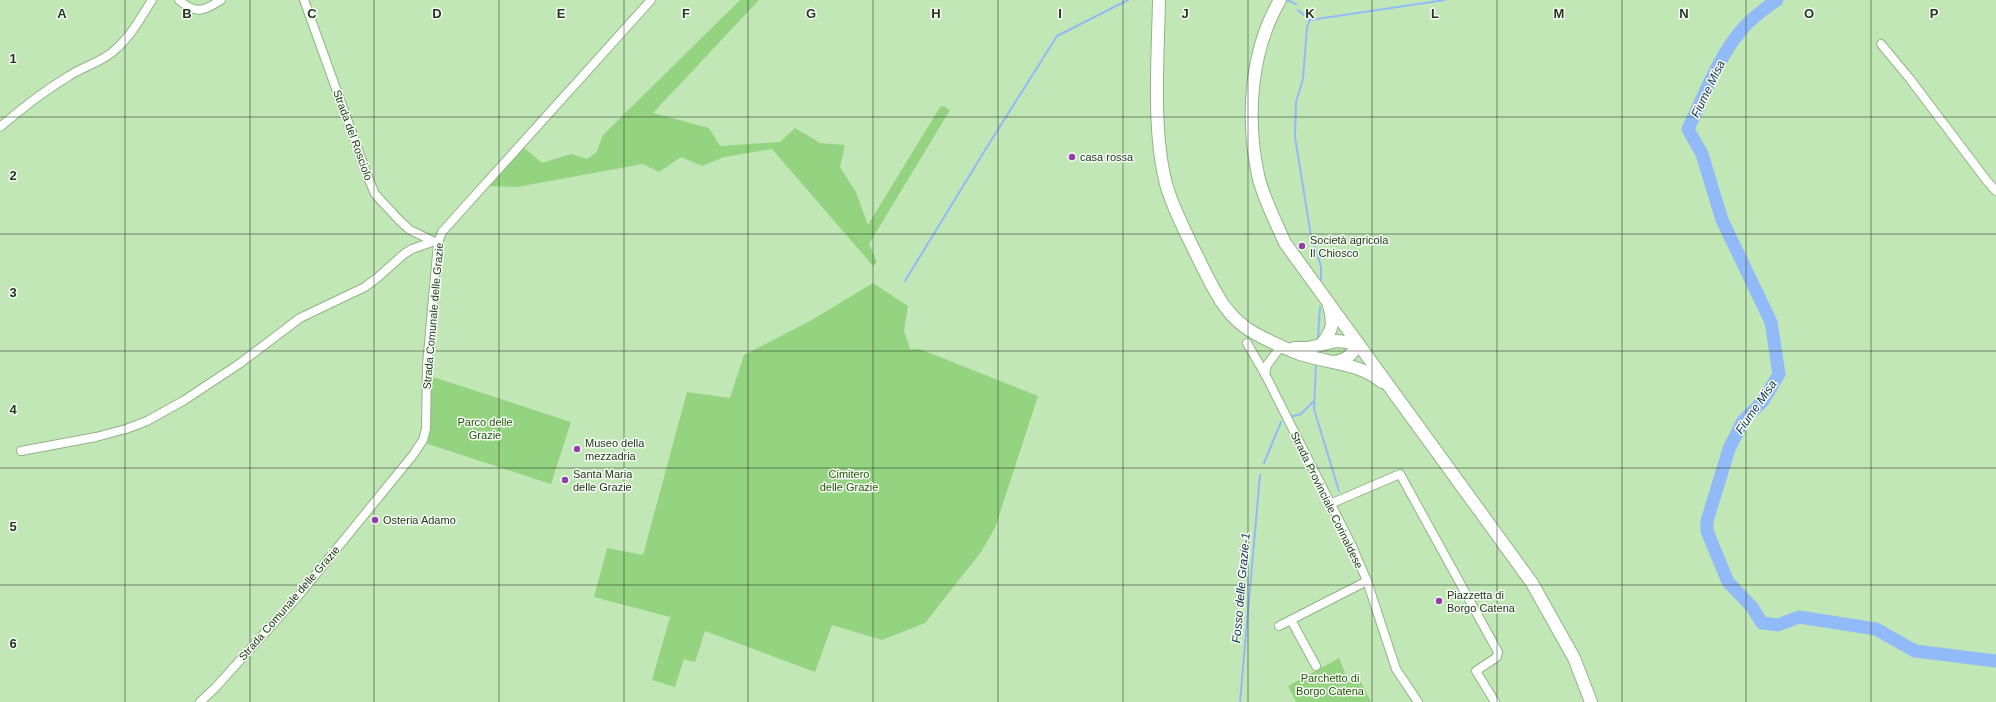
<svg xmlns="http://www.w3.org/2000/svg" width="1996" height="702" font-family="Helvetica,sans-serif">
<rect width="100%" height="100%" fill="#c2e7b6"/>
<g fill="#94d380">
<polygon points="740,0 759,0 653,113 709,128 720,146 780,142 795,128 820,143 845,145 840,167 856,192 868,225 940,107 943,106 950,110 869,244 877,262 873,266 772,149 724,157 702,166 681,157 659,172 643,164 517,187 487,186 522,146 542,163 571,154 587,159 596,153 603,135"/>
<polygon points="873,283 908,306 904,331 910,349 920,349 1038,396 995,528 981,552 925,623 882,640 832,625 815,672 705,631 695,662 684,659 675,687 652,680 670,617 594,597 607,548 643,555 687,392 730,398 744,355 810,321"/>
<polygon points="430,376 571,422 551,484 425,443"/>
<polygon points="1339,658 1349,683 1359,678 1371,702 1296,702 1288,686"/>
</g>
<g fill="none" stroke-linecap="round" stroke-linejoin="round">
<g stroke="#91bbf8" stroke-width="2">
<polyline points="1287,0 1296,4"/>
<polyline points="1298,10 1310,20"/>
<polyline points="1310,20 1307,27 1303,79 1296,102 1295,137 1311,236 1321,266 1321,280"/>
<polyline points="1310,20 1445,0"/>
<polyline points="905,281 987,147 1057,36 1128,0"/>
<polyline points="1318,338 1320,307"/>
<polyline points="1316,364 1314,409 1339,491"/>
<polyline points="1290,417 1301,414 1313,402"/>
<polyline points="1264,463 1281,422"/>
<polyline points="1240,702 1260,475"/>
</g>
<path stroke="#91bbf8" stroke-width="13" d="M1777,0C1764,9 1750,19 1740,32C1718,58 1703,98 1688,129L1702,154L1722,220L1771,322L1779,374L1763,401L1743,421L1729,449L1707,521V531L1728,582L1752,607L1762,623L1778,625L1799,617L1876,629L1915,651L1996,661"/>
<defs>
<g id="street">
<path d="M179,0C196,15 204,11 221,0"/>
<polyline points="304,0 369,180 375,194 400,221 410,230 435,242"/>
<polyline points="1881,44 1910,79 1987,181 1996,191"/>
<path d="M0,127C22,108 44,91 69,76C84,66 103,62 116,49C131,36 141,17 152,0"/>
<polyline points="1247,343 1265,374 1352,546 1367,581 1396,669 1418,702"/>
<polyline points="1265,374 1267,365 1282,345"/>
<polyline points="21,451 96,437 126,429 147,421 183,401 239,364 300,318 365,287 377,278 404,254 412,249 432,242"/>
<polyline points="1330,504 1400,474 1498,652 1497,657 1476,671 1495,702"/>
<polyline points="1291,620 1316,666"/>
<polyline points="1279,626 1367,581"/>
<polyline points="200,702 215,688 299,595 413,455 423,440 426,429 427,365 438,243 442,232 651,0"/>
</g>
<g id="secondary">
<path d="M1159,0C1158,56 1152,130 1166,184C1174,212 1189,239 1201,264C1215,292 1227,319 1256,334C1269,341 1286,349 1300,354C1327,363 1360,363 1382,382"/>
<path d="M1280,0C1250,51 1246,118 1258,175C1263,198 1276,222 1285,243L1532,583L1574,658L1591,702"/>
<path d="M1322,344C1333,329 1334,324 1329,306"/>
<polyline points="1294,348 1308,348 1336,341 1358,343"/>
<path d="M1334,362C1347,360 1352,355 1358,343"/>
</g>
</defs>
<use href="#street" stroke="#90b484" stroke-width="10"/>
<use href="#secondary" stroke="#90b484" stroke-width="14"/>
<use href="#street" stroke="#fff" stroke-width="8"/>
<use href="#secondary" stroke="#fff" stroke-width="12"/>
</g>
<path fill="none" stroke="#263421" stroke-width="1" stroke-opacity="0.55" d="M125,0V702M250,0V702M374,0V702M499,0V702M624,0V702M748,0V702M873,0V702M998,0V702M1123,0V702M1248,0V702M1372,0V702M1497,0V702M1622,0V702M1746,0V702M1871,0V702M0,117H1996M0,234H1996M0,351H1996M0,468H1996M0,585H1996"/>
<g fill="#933eab" stroke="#f6fef4" stroke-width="1.5">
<circle cx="1072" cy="157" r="4"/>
<circle cx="1302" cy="246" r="4"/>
<circle cx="577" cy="449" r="4"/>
<circle cx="565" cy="480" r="4"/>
<circle cx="375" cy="520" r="4"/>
<circle cx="1439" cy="601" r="4"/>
</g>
<g text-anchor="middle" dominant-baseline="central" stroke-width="3" stroke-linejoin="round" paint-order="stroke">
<g font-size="11" fill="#263421" stroke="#f6fef4">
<text transform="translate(353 135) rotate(70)">Strada del Rosciolo</text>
<text transform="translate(433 316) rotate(-85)">Strada Comunale delle Grazie</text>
<text transform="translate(1327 500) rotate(64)">Strada Provinciale Corinaldese</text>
<text transform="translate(289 603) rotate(-49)">Strada Comunale delle Grazie</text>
</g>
<g font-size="11" fill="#263421" stroke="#f6fef4" text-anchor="start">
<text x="1080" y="157">casa rossa</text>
<text x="1310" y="240">Società agricola<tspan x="1310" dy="13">Il Chiosco</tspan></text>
<text x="585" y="443">Museo della<tspan x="585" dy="13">mezzadria</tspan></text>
<text x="573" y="474">Santa Maria<tspan x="573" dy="13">delle Grazie</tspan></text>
<text x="383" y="520">Osteria Adamo</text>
<text x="1447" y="595">Piazzetta di<tspan x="1447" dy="13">Borgo Catena</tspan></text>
</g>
<g font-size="11" fill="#225609" stroke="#f6fef4">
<text x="485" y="422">Parco delle<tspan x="485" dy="13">Grazie</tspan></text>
<text x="849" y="474">Cimitero<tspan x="849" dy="13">delle Grazie</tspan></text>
<text x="1330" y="678">Parchetto di<tspan x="1330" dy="13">Borgo Catena</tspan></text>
</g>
<g font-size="12" font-style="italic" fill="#0f2a51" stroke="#f6fef4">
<text transform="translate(1708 89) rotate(-64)">Fiume Misa</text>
<text transform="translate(1756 407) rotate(-55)">Fiume Misa</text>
<text transform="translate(1241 588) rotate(-85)">Fosso delle Grazie-1</text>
</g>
</g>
<g font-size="13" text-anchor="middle" font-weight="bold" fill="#263421" stroke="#f6fef4" stroke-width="3" stroke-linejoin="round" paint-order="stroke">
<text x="62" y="18">A</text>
<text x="187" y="18">B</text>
<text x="312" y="18">C</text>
<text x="437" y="18">D</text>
<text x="561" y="18">E</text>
<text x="686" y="18">F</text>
<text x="811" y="18">G</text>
<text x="936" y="18">H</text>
<text x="1060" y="18">I</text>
<text x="1185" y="18">J</text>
<text x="1310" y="18">K</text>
<text x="1435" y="18">L</text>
<text x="1559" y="18">M</text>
<text x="1684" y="18">N</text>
<text x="1809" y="18">O</text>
<text x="1934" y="18">P</text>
<text x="13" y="63">1</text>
<text x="13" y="180">2</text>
<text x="13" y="297">3</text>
<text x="13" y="414">4</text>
<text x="13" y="531">5</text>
<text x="13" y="648">6</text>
</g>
</svg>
